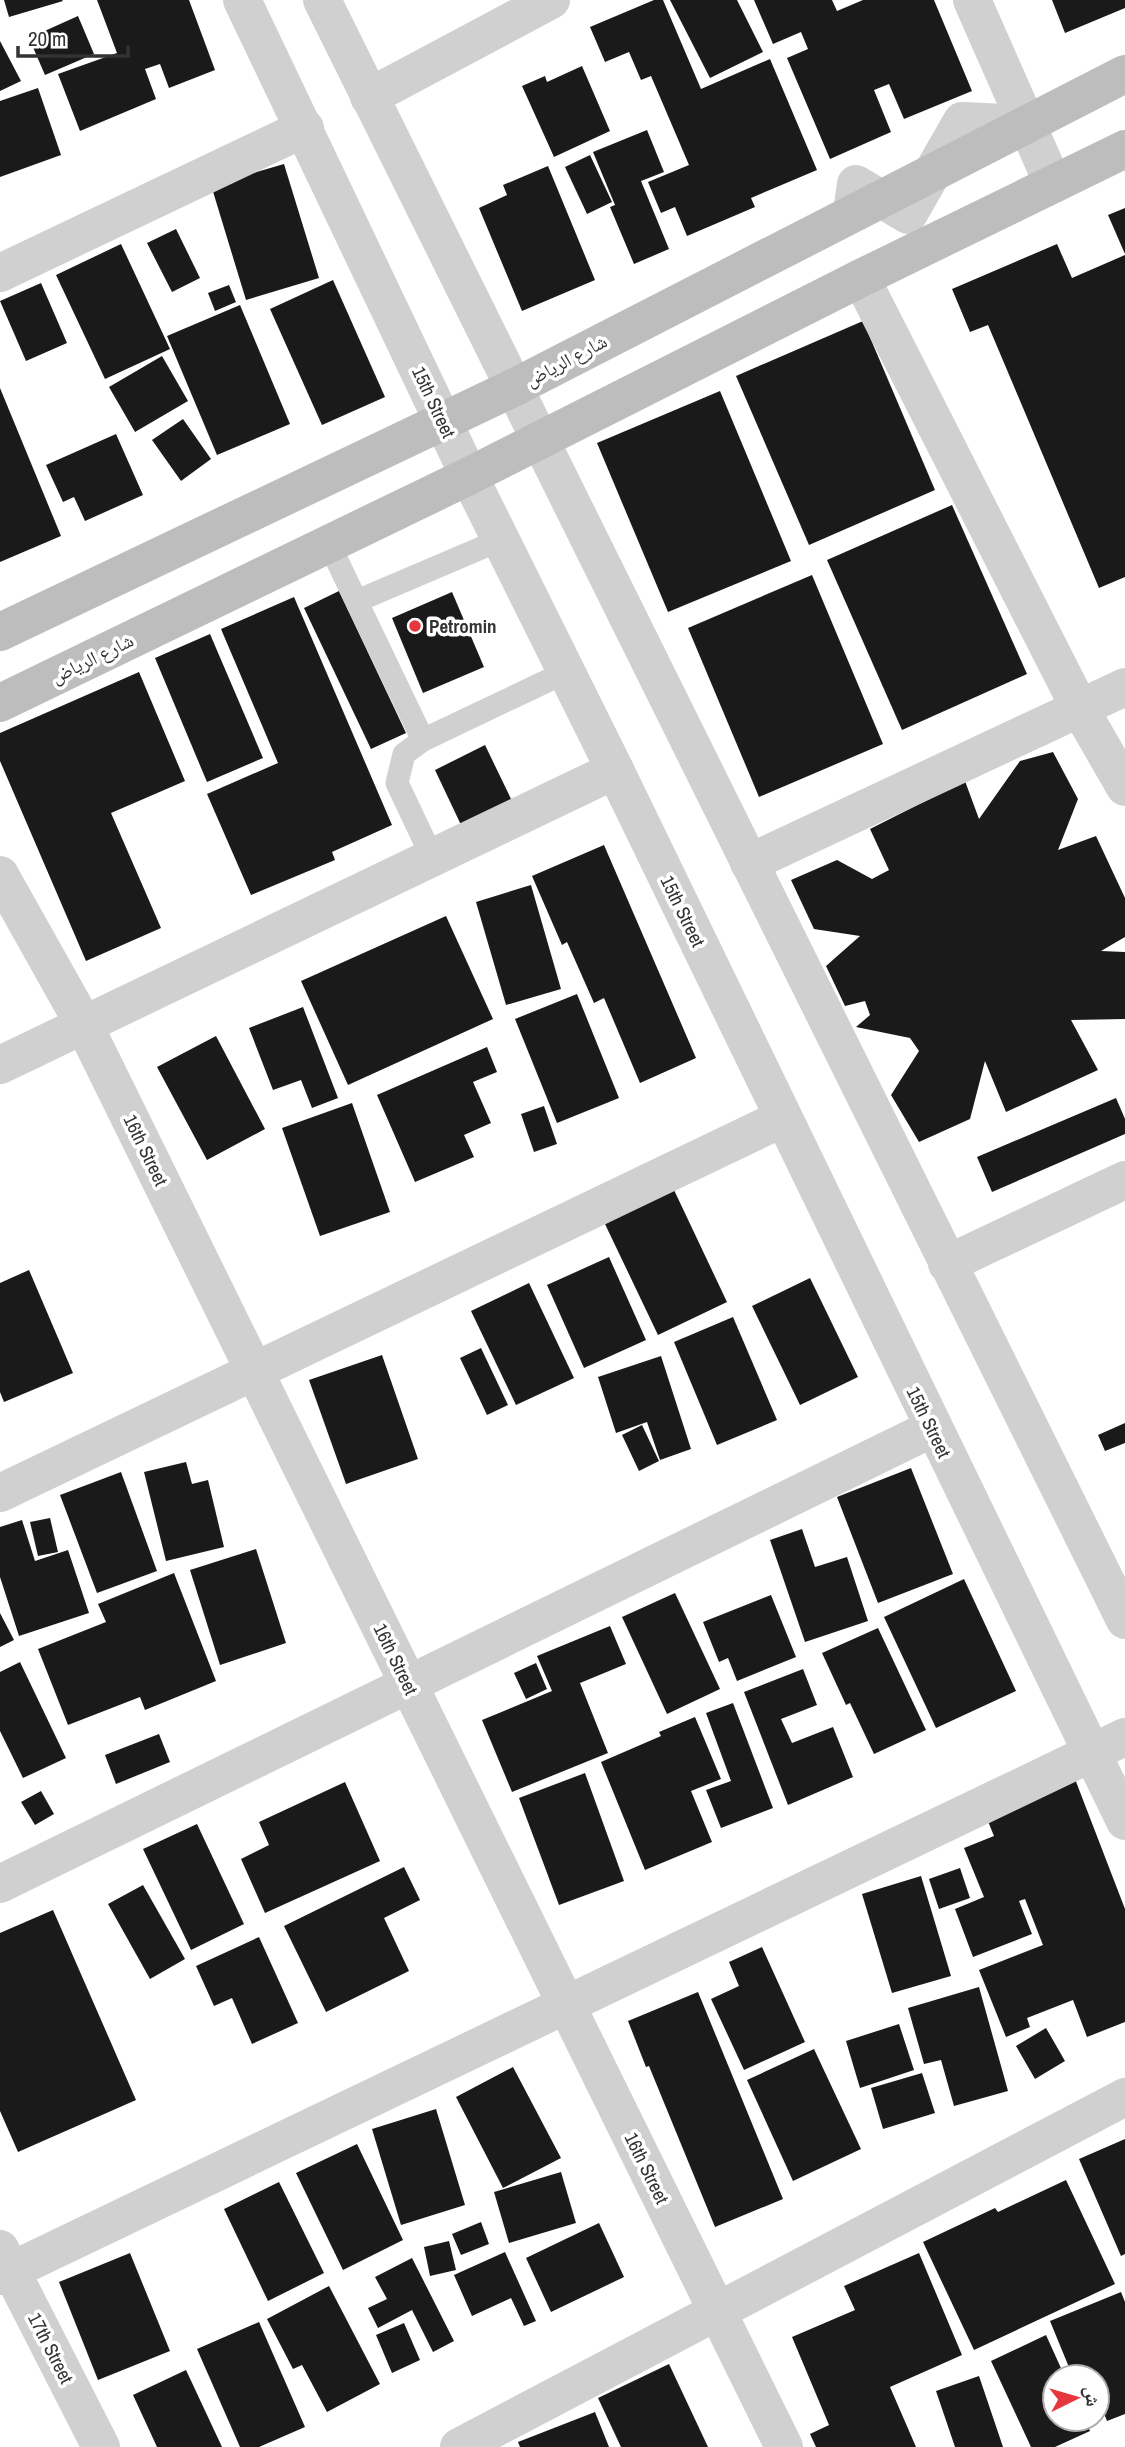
<svg xmlns="http://www.w3.org/2000/svg" width="1125" height="2447" font-family="'Archivo Narrow','Noto Naskh Arabic',sans-serif">
<rect width="100%" height="100%" fill="#fff"/>
<g fill="#1a1a1a">
<polygon points="4,0 62,0 63,1 9,17"/>
<polygon points="97,0 189,0 215,70 169,88 160,64 145,69 156,99 80,131 58,74 117,53"/>
<polygon points="654,0 663,0 701,89 770,59 817,170 751,198 755,207 687,236 675,207 661,213 648,182 689,165 651,76 641,80 629,52 605,62 590,27"/>
<polygon points="670,0 737,0 763,52 710,78"/>
<polygon points="754,0 832,0 837,11 863,0 934,0 972,91 904,119 889,84 874,90 891,132 830,159 787,58 808,49 801,32 773,44"/>
<polygon points="1052,0 1125,0 1125,8 1065,33"/>
<polygon points="78,16 94,54 45,75 29,38"/>
<polygon points="0,41 21,81 0,91"/>
<polygon points="582,66 610,131 554,157 522,86 545,76 547,82"/>
<polygon points="38,88 61,155 0,177 0,101"/>
<polygon points="647,130 664,172 641,181 669,249 634,264 610,207 615,205 593,152"/>
<polygon points="590,155 612,202 587,214 565,167"/>
<polygon points="284,164 319,278 246,300 211,185"/>
<polygon points="548,166 595,280 522,311 479,208 507,195 503,185"/>
<polygon points="1125,208 1125,254 1108,215"/>
<polygon points="176,229 200,278 172,292 147,243"/>
<polygon points="121,244 170,349 105,379 56,275"/>
<polygon points="1057,244 1072,278 1125,255 1125,577 1099,588 988,325 970,332 952,289"/>
<polygon points="333,280 385,397 322,425 270,309"/>
<polygon points="41,283 67,343 26,361 0,301"/>
<polygon points="229,285 236,302 215,311 208,293"/>
<polygon points="240,305 290,424 217,455 167,336"/>
<polygon points="863,321 935,490 809,545 736,376"/>
<polygon points="162,356 188,401 135,432 109,387"/>
<polygon points="0,388 61,536 0,562"/>
<polygon points="720,391 791,561 668,612 597,443"/>
<polygon points="183,419 211,459 181,481 152,440"/>
<polygon points="116,434 143,495 85,521 74,497 63,502 46,465"/>
<polygon points="952,505 1027,674 902,730 827,560"/>
<polygon points="812,575 883,744 759,797 688,628"/>
<polygon points="339,591 406,733 371,749 304,608"/>
<polygon points="452,592 484,667 423,693 392,618"/>
<polygon points="294,597 392,825 332,852 335,860 251,895 207,794 278,763 221,629"/>
<polygon points="210,634 263,758 207,782 155,658"/>
<polygon points="139,672 185,781 111,813 161,928 86,961 0,761 0,733"/>
<polygon points="485,745 513,803 462,827 435,770"/>
<polygon points="1053,752 1078,799 1058,850 1096,836 1125,898 1125,937 1101,951 1125,952 1125,1019 1071,1020 1098,1070 1006,1112 985,1061 970,1119 919,1142 891,1095 919,1051 910,1038 856,1027 870,1015 865,1001 845,1006 826,966 860,936 814,929 791,880 837,860 872,879 889,870 870,829 965,781 979,819 1020,761"/>
<polygon points="604,845 696,1058 640,1083 604,998 594,1003 567,942 562,945 532,876"/>
<polygon points="531,885 561,989 506,1005 476,902"/>
<polygon points="446,916 493,1019 348,1085 301,981"/>
<polygon points="577,994 619,1098 557,1123 515,1019"/>
<polygon points="303,1007 338,1098 312,1108 301,1080 273,1090 249,1028"/>
<polygon points="216,1036 265,1129 207,1160 157,1067"/>
<polygon points="487,1047 497,1072 473,1082 491,1123 464,1135 474,1157 415,1182 377,1095"/>
<polygon points="1116,1098 1125,1119 1125,1134 992,1192 977,1157"/>
<polygon points="352,1103 390,1212 320,1236 282,1128"/>
<polygon points="544,1106 557,1144 534,1152 521,1114"/>
<polygon points="674,1190 727,1302 658,1335 605,1224"/>
<polygon points="609,1257 646,1340 584,1368 547,1285"/>
<polygon points="29,1270 73,1373 4,1402 0,1392 0,1283"/>
<polygon points="810,1278 858,1377 800,1405 752,1306"/>
<polygon points="529,1283 574,1378 516,1405 471,1311"/>
<polygon points="733,1317 777,1420 717,1445 674,1342"/>
<polygon points="481,1348 508,1405 487,1415 460,1358"/>
<polygon points="382,1355 418,1459 346,1484 309,1380"/>
<polygon points="661,1356 691,1449 660,1460 647,1422 616,1433 598,1377"/>
<polygon points="1125,1423 1125,1443 1105,1451 1098,1435"/>
<polygon points="642,1425 659,1461 639,1471 622,1435"/>
<polygon points="186,1462 192,1484 208,1480 224,1547 166,1561 144,1472"/>
<polygon points="911,1468 953,1574 878,1603 837,1497"/>
<polygon points="121,1472 157,1571 97,1593 60,1495"/>
<polygon points="50,1518 58,1552 38,1556 30,1522"/>
<polygon points="22,1520 35,1561 68,1550 89,1613 19,1636 0,1577 0,1527"/>
<polygon points="802,1529 815,1567 847,1557 868,1621 805,1642 770,1540"/>
<polygon points="256,1549 286,1643 220,1665 190,1570"/>
<polygon points="174,1573 216,1681 145,1710 140,1697 68,1725 38,1649 106,1622 98,1604"/>
<polygon points="964,1579 1016,1691 936,1728 884,1617"/>
<polygon points="675,1593 720,1689 667,1714 622,1617"/>
<polygon points="771,1595 796,1657 737,1681 728,1658 719,1662 703,1622"/>
<polygon points="0,1613 14,1640 0,1647"/>
<polygon points="610,1626 626,1664 580,1683 608,1753 512,1792 482,1720 552,1691 537,1656"/>
<polygon points="878,1628 926,1730 874,1754 850,1703 846,1705 822,1653"/>
<polygon points="20,1662 66,1758 23,1778 0,1731 0,1672"/>
<polygon points="536,1663 547,1689 526,1699 514,1673"/>
<polygon points="803,1669 817,1705 781,1719 792,1743 833,1727 853,1777 788,1805 744,1692"/>
<polygon points="733,1703 773,1808 721,1828 706,1790 731,1781 706,1713"/>
<polygon points="695,1717 721,1779 691,1791 712,1842 645,1870 601,1762 661,1736 659,1732"/>
<polygon points="159,1734 170,1762 116,1784 105,1755"/>
<polygon points="585,1773 624,1881 559,1905 519,1798"/>
<polygon points="1075,1779 1125,1909 1125,2022 1087,2037 1073,2000 1027,2018 1030,2027 1006,2037 979,1970 1043,1945 1025,1899 1019,1901 1032,1934 973,1957 955,1909 984,1897 964,1848 994,1836 985,1814"/>
<polygon points="345,1782 380,1861 265,1913 241,1859 269,1845 259,1822"/>
<polygon points="41,1791 54,1814 35,1825 21,1802"/>
<polygon points="197,1824 244,1924 191,1950 143,1849"/>
<polygon points="404,1867 420,1900 384,1918 409,1971 326,2012 284,1926"/>
<polygon points="960,1868 970,1898 939,1909 929,1879"/>
<polygon points="921,1876 951,1976 892,1993 862,1894"/>
<polygon points="143,1885 185,1959 150,1979 108,1904"/>
<polygon points="53,1910 136,2100 18,2152 0,2111 0,1933"/>
<polygon points="259,1937 298,2023 252,2044 232,1998 214,2006 196,1966"/>
<polygon points="762,1947 805,2042 744,2070 711,1999 739,1986 729,1962"/>
<polygon points="979,1987 1008,2091 954,2106 941,2060 924,2064 908,2008"/>
<polygon points="698,1992 783,2199 715,2227 649,2066 646,2067 628,2021"/>
<polygon points="899,2024 914,2070 860,2088 846,2041"/>
<polygon points="1046,2028 1065,2061 1035,2079 1016,2046"/>
<polygon points="814,2049 861,2149 793,2181 747,2080"/>
<polygon points="513,2067 561,2158 503,2188 456,2097"/>
<polygon points="922,2073 935,2113 883,2129 871,2088"/>
<polygon points="436,2109 465,2205 401,2225 372,2129"/>
<polygon points="1125,2139 1125,2254 1121,2256 1079,2159"/>
<polygon points="357,2144 403,2240 343,2270 296,2173"/>
<polygon points="561,2172 576,2223 509,2243 494,2192"/>
<polygon points="1066,2180 1115,2284 974,2350 923,2242 995,2208 998,2212"/>
<polygon points="279,2182 324,2273 268,2301 224,2209"/>
<polygon points="481,2222 489,2244 461,2255 452,2234"/>
<polygon points="599,2223 624,2277 551,2312 526,2258"/>
<polygon points="449,2241 456,2270 430,2276 424,2247"/>
<polygon points="505,2252 536,2321 524,2326 511,2298 472,2316 454,2275"/>
<polygon points="130,2253 170,2351 98,2380 59,2282"/>
<polygon points="919,2253 962,2355 890,2387 916,2447 816,2447 810,2434 829,2425 792,2337 855,2310 844,2286"/>
<polygon points="412,2258 454,2341 433,2352 412,2310 378,2328 368,2308 387,2299 375,2277"/>
<polygon points="329,2286 380,2384 327,2412 302,2365 293,2369 267,2319"/>
<polygon points="1121,2292 1125,2302 1125,2414 1107,2421 1097,2396 1097,2377 1073,2377 1050,2321"/>
<polygon points="259,2322 305,2427 259,2447 240,2447 197,2349"/>
<polygon points="404,2323 420,2360 392,2373 376,2335"/>
<polygon points="1046,2335 1065,2377 1055,2377 1055,2419 1085,2419 1090,2431 1055,2447 1031,2447 991,2361"/>
<polygon points="669,2364 708,2447 621,2447 598,2398"/>
<polygon points="186,2370 222,2447 157,2447 133,2395"/>
<polygon points="979,2376 1003,2447 955,2447 936,2391"/>
<polygon points="595,2412 609,2447 520,2447 518,2442"/>
</g>
<g fill="none" stroke-linecap="round" stroke-linejoin="round">
<g stroke="#d0d0d0" stroke-width="23">
<polyline points="329,544 423,740"/>
<polyline points="357,601 500,540"/>
<polyline points="432,857 397,783 404,754 423,740 566,672"/>
</g>
<g stroke="#d0d0d0" stroke-width="38">
<polyline points="242,0 469,476 615,770 1125,1821"/>
<polyline points="322,0 1125,1620"/>
<polyline points="972,0 1053,184"/>
<polyline points="369,97 551,0"/>
<polyline points="852,212 856,184 908,215 962,121 1026,124"/>
<polyline points="0,273 305,128"/>
<polyline points="861,278 1080,709 1125,787"/>
<polyline points="749,863 1125,687"/>
<polyline points="0,875 83,1023 784,2447"/>
<polyline points="0,1065 615,770"/>
<polyline points="947,1264 1125,1180"/>
<polyline points="0,1493 783,1118"/>
<polyline points="0,1884 933,1428"/>
<polyline points="0,2249 101,2447"/>
<polyline points="0,2276 1125,1737"/>
<polyline points="459,2447 1125,2097"/>
</g>
<g stroke="#bdbdbd" stroke-width="38">
<polyline points="0,632 513,388 1125,74"/>
<polyline points="0,703 469,476 861,278 1125,149"/>
</g>
</g>
<circle fill="#e7373e" stroke="#fff" stroke-width="2.5" cx="415" cy="626" r="7"/>
<g text-anchor="middle" dominant-baseline="central" stroke-width="7" stroke-linejoin="round" paint-order="stroke">
<g font-size="19" fill="#333" stroke="#fff">
<text transform="translate(566 360) rotate(-28)">شارع الرياض</text>
<text transform="translate(434 402) rotate(65)">15th Street</text>
<text transform="translate(92 658) rotate(-26)">شارع الرياض</text>
<text transform="translate(683 911) rotate(64)">15th Street</text>
<text transform="translate(146 1150) rotate(64)">16th Street</text>
<text transform="translate(929 1422) rotate(64)">15th Street</text>
<text transform="translate(396 1659) rotate(64)">16th Street</text>
<text transform="translate(647 2168) rotate(64)">16th Street</text>
<text transform="translate(51 2348) rotate(63)">17th Street</text>
</g>
<g font-size="19" font-weight="bold" fill="#333" stroke="#fff" text-anchor="start">
<text x="429" y="626">Petromin</text>
</g>
</g>
<g transform="translate(1076 2398) rotate(85)"><circle r="33" fill="#ffffff" stroke="#adadad" stroke-width="2"/>
<path d="M0-5L12 26L0 18L-12 26Z" fill="#e7373e"/>
<text y="-10" font-size="19" font-weight="bold" text-anchor="middle" fill="#333333">ش</text>
</g>
<path d="M18 46v10h110v-10" fill="none" stroke="#333333" stroke-width="3.5"/>
<text x="28" y="46" font-size="21" fill="#333333" stroke="#ffffff" stroke-width="5" paint-order="stroke">20 m</text>
</svg>
